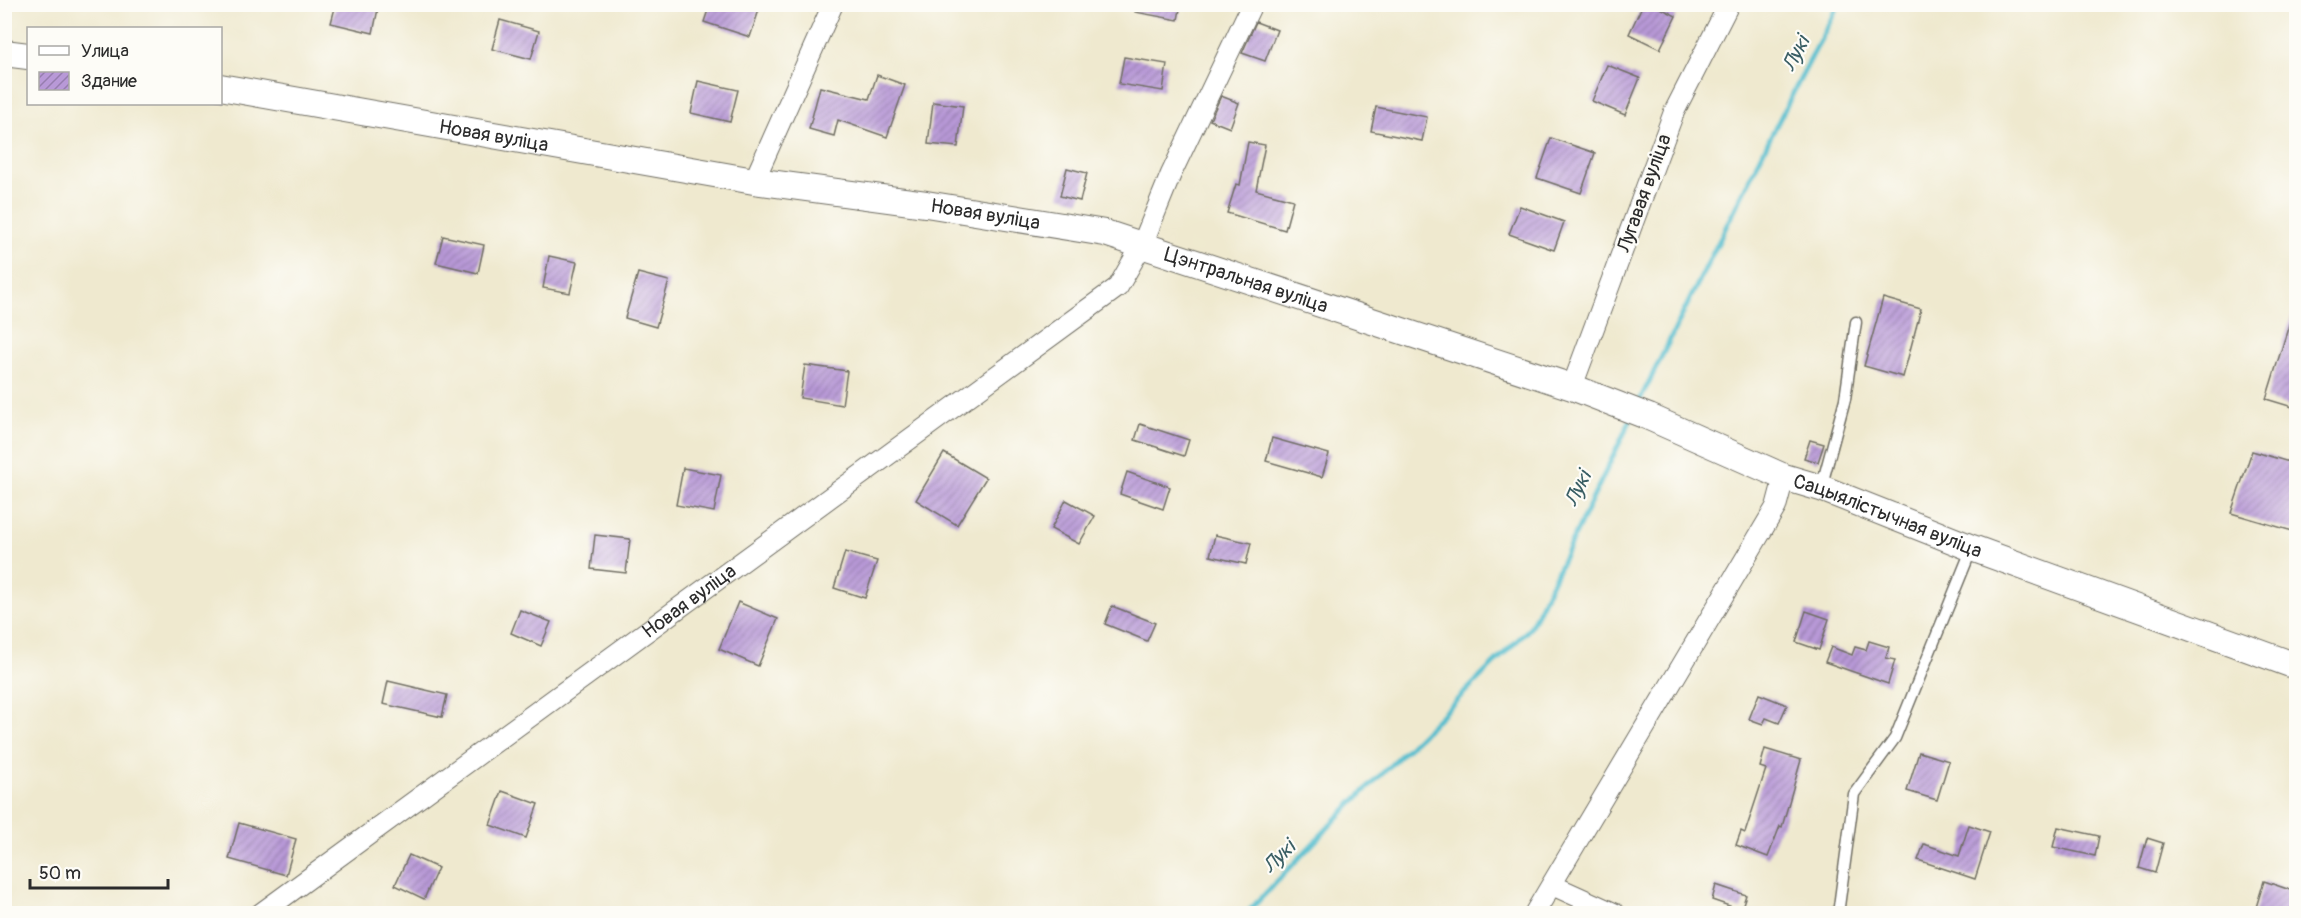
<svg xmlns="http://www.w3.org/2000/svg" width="2301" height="918" font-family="Pangolin,sans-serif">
<defs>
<pattern id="building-hatch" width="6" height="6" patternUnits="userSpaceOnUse" patternTransform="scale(1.5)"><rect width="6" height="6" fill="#b899d7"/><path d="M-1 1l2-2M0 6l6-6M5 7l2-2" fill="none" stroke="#967daf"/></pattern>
</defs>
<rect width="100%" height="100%" fill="#fdfcf7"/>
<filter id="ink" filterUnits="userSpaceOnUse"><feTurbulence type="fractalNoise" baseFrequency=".0167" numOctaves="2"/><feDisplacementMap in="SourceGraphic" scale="12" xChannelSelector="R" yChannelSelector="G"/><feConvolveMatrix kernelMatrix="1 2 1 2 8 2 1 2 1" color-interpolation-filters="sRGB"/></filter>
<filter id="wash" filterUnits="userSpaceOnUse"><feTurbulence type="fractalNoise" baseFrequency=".008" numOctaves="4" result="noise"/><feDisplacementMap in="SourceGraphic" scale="24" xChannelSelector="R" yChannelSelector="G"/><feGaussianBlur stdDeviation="1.35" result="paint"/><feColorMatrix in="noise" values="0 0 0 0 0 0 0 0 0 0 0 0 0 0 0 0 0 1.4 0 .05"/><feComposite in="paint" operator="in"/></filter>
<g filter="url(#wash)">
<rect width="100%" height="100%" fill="#efe9cf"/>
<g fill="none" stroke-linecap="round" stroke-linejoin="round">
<g stroke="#53bdce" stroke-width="5">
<polyline points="1637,406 1774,130 1839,4"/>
<polyline points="1246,914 1341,814 1530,628 1632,417"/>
</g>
</g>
<g id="blocks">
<g fill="url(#building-hatch)">
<polygon points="336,4 379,4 373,33 331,23"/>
<polygon points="710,4 761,4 750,37 704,22"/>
<polygon points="1135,4 1181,4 1178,20 1135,12"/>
<polygon points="1643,4 1653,4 1676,16 1660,49 1629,34"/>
<polygon points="500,20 539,31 531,59 492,49"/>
<polygon points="1256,22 1277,30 1265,61 1242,53"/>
<polygon points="1124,57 1167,64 1163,91 1119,84"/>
<polygon points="1607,65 1640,78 1625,115 1592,101"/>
<polygon points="877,75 905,85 887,137 838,120 834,136 809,129 820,87 869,99"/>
<polygon points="698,81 738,90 730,122 691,113"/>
<polygon points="1221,96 1239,103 1230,128 1210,120"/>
<polygon points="933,102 963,106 958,147 928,144"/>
<polygon points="1376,107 1427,117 1422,141 1371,131"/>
<polygon points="1551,138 1595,153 1581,193 1537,178"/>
<polygon points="1248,142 1265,145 1256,190 1293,200 1285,230 1227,213 1236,184 1240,185"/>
<polygon points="1067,168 1087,173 1080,201 1060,196"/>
<polygon points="1520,206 1564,222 1554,250 1509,234"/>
<polygon points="443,236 484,245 478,273 436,263"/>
<polygon points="549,256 577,262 570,293 543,288"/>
<polygon points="638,273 669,281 656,327 625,318"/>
<polygon points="1883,298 1921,309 1903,377 1864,366"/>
<polygon points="2293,312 2296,313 2296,408 2266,399"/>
<polygon points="805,365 847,371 842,405 800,398"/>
<polygon points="1140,424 1189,440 1184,456 1135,440"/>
<polygon points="1272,438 1329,454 1322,477 1266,461"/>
<polygon points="1810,440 1824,444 1818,462 1804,458"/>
<polygon points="2252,451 2296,464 2296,532 2231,513"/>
<polygon points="944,453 986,478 957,525 916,500"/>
<polygon points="683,468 721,475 714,512 676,505"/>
<polygon points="1127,472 1170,487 1163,509 1120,494"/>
<polygon points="1066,500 1095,516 1079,544 1051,529"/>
<polygon points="595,535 630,539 626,573 591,569"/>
<polygon points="1215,535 1251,543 1246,564 1210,556"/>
<polygon points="845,552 877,561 865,598 834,588"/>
<polygon points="738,602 778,619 758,666 719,649"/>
<polygon points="1112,606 1155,623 1147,641 1105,624"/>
<polygon points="520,610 551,622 541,646 511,633"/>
<polygon points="1806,611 1829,619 1819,650 1796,642"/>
<polygon points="1869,641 1889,647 1886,658 1895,660 1888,684 1825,662 1831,647 1852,655 1855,647 1866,650"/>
<polygon points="388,681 447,695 442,717 383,704"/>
<polygon points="1759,694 1787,705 1779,723 1766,718 1763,724 1749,719"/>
<polygon points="1765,749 1801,760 1782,827 1780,826 1768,857 1736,845 1741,831 1745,833 1766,769 1760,767"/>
<polygon points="1919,752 1949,761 1937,800 1907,791"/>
<polygon points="502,791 538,804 526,838 490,825"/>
<polygon points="239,823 296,839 286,875 229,859"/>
<polygon points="1969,825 1990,832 1975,879 1918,860 1924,844 1959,856"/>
<polygon points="2058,827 2099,836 2095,856 2053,847"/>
<polygon points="2147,838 2163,843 2155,873 2139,868"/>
<polygon points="409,855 438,868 424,899 395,885"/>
<polygon points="2264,881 2296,892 2290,914 2254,914"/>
<polygon points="1716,885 1746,895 1741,910 1712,900"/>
</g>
</g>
</g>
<g filter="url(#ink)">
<use href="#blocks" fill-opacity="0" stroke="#706e64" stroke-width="1.5"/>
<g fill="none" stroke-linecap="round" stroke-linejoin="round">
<defs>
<g id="service">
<polyline points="1821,488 1845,399 1856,322"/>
<polyline points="1838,914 1854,794 1895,738 1972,548"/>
</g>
<g id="minor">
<polyline points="754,181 833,4"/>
<polyline points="1572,387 1674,112 1729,4"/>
<polyline points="1552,885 1616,914"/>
<path id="s1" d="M260,914L1118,287L1142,245L1171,174L1252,4"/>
<polyline points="1534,914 1776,507 1784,477"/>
</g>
<g id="tertiary">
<polyline points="4,53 28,56"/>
<path id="s2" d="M220,87L754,181L926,204L1105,233L1572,387L1649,417L1784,477L1821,488L1972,548L2296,666"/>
</g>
</defs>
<use href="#service" stroke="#706e64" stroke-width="13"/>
<use href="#minor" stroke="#706e64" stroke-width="22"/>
<use href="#tertiary" stroke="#706e64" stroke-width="28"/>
<use href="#service" stroke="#fff" stroke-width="10"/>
<use href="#minor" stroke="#fff" stroke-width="20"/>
<use href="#tertiary" stroke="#fff" stroke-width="26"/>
</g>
</g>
<g text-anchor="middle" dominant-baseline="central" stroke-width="4.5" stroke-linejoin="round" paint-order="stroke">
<g font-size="20" fill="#2b2b2b" stroke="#fdfcf7">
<text stroke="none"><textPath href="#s2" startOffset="278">Новая вуліца</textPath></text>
<text transform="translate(1644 193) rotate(-70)">Лугавая вуліца</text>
<text stroke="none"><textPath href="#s2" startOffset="776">Новая вуліца</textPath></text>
<text stroke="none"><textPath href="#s2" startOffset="1046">Цэнтральная вуліца</textPath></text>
<text stroke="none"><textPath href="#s2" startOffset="1730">Сацыялістычная вуліца</textPath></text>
<text stroke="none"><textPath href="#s1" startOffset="531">Новая вуліца</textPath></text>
</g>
<g font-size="21" font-style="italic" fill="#395e64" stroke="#fdfcf7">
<text transform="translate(1796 54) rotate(-63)">Лукі</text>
<text transform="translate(1578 489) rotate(-64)">Лукі</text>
<text transform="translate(1279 857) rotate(-45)">Лукі</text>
</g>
</g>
<rect width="2301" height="918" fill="none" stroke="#fdfcf7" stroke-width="24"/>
<rect x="27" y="27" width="195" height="78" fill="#fdfcf7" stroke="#a9a8a5" stroke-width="1.5"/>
<rect x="39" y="46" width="30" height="9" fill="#ffffff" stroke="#a9a8a5" stroke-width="1.5"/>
<text x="81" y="57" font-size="18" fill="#2b2b2b">Улица</text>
<rect x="39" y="72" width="30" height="18" fill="url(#building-hatch)" stroke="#a9a8a5" stroke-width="1.5"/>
<text x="81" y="87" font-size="18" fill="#2b2b2b">Здание</text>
<path d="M30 879v9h138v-9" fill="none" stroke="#2b2b2b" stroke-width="3"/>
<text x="39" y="879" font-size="18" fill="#2b2b2b" stroke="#fdfcf7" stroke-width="4.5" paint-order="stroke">50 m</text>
</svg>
